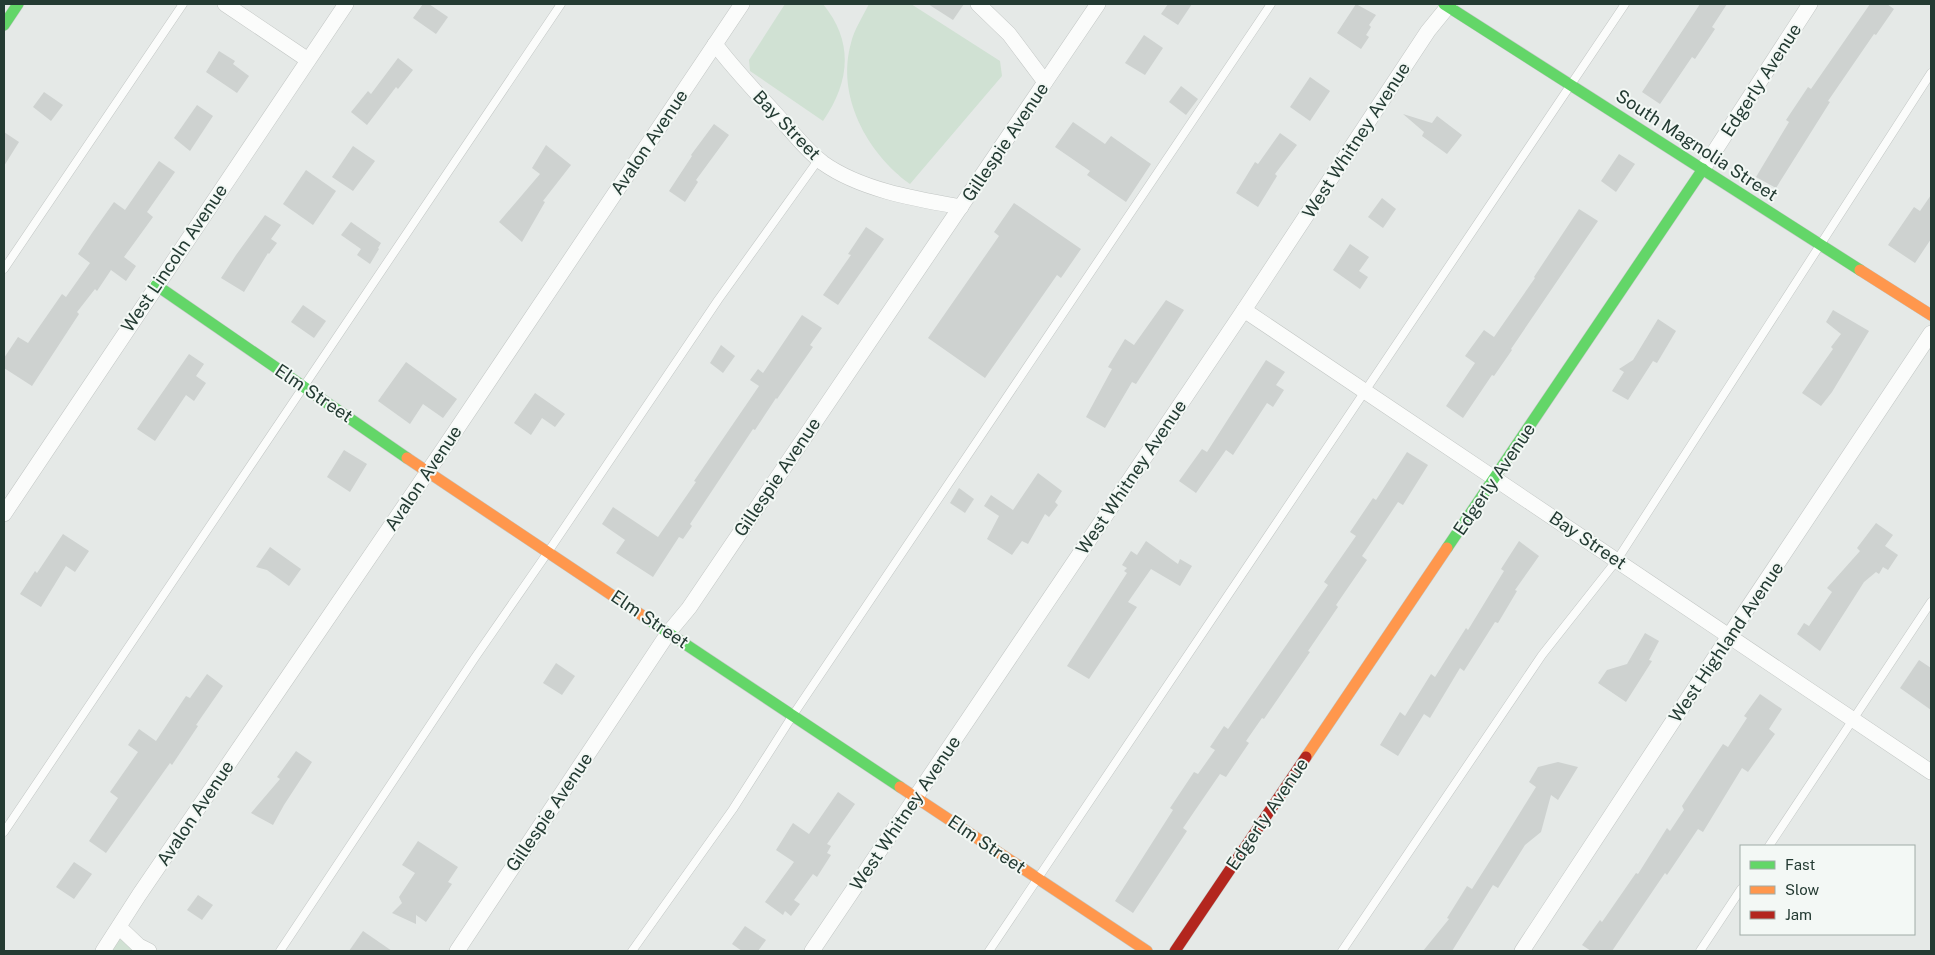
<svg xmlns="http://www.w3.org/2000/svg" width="1935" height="955" font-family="'Public Sans',sans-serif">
<rect width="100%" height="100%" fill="#e5e9e7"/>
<g fill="#d0e1d3">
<path d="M785,4H823C854,42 850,82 823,121L750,71L749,60Z"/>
<path d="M869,4H911L1000,61L1002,76L910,184C867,153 836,96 851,43C854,30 863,16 869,4Z"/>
<polygon points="119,932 144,951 106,951"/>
</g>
<g fill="#ced2d0">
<polygon points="423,4 429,4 448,17 436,34 413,18"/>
<polygon points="928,4 964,4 953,20"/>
<polygon points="1168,4 1192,4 1178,25 1161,14"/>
<polygon points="1356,4 1376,15 1369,25 1371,27 1366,35 1369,37 1361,49 1337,33"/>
<polygon points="1700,4 1727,4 1712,27 1715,29 1695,59 1692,57 1660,104 1642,92"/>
<polygon points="1870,4 1887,4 1894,9 1876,35 1874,34 1828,101 1830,102 1776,188 1756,177 1789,122 1786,120 1808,87 1811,89"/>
<polygon points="1144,35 1163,48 1145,75 1125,63"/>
<polygon points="219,51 235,61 233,64 249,76 237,93 206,72"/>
<polygon points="398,58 413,70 398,89 396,87 367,125 351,112 368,91 371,94"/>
<polygon points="1310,77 1330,91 1310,121 1290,107"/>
<polygon points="1181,86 1198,99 1186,115 1169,102"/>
<polygon points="44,92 63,105 51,121 33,107"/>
<polygon points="197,105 213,116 190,151 174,138"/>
<polygon points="1403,114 1432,123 1437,116 1462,135 1447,154 1422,136 1424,132"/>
<polygon points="1073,122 1105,144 1111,136 1151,164 1126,202 1087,175 1090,171 1055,147"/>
<polygon points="714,124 729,135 696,180 698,182 685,202 669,191 692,156 691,155"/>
<polygon points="4,132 19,142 4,166"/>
<polygon points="1280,133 1297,145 1275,174 1277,176 1258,207 1236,193 1255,162 1258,164"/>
<polygon points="546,145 571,165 543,201 545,202 522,242 499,222 540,174 532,168"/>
<polygon points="353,146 375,161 353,191 332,177"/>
<polygon points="1619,154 1635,164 1616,192 1601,181"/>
<polygon points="159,161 175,172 147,212 153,217 124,257 136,266 126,281 111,270 97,291 95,289 77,312 79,314 32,386 4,368 4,358 18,337 28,343 62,294 66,297 90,263 78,254 92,233 114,202 125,210"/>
<polygon points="306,170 336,191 313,225 283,204"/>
<polygon points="1931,195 1931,239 1915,263 1888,245 1914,207 1920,211"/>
<polygon points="1382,198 1396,209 1383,228 1368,217"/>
<polygon points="1014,203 1081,249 1061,278 1057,275 985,378 928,338 999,236 994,232"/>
<polygon points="1579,209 1598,221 1511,349 1512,350 1494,376 1492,375 1463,418 1446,406 1475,363 1465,356 1484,330 1494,337 1535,278 1534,277"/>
<polygon points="265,215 281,225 271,239 277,243 269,254 268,253 244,292 221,278 236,255"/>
<polygon points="351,222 381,243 378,248 379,249 370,264 357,255 361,249 341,235"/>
<polygon points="866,227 884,239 838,305 823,295 851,255 848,254"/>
<polygon points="1350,244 1369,257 1359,271 1368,277 1360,289 1333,270"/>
<polygon points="1166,300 1184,310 1136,384 1132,382 1105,428 1086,417 1112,369 1108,367 1125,339 1134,345"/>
<polygon points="303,305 326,321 314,338 291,322"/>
<polygon points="1833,310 1869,331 1832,392 1821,406 1802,393 1833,349 1831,347 1841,334 1826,322"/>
<polygon points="802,315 822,328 810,345 813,347 777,399 776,398 755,430 753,429 690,524 692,526 683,539 679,537 653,577 616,553 625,540 602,524 613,507 658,537 696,482 694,481 759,386 750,380 758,369 763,373"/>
<polygon points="1658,319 1676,331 1657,363 1653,361 1628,400 1612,391 1624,372 1619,369 1633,360"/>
<polygon points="721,345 735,356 723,373 710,363"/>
<polygon points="189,354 204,364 196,376 206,383 194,401 186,395 155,441 137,429"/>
<polygon points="1266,360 1285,372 1276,385 1284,390 1273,407 1267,403 1233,455 1226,450 1196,493 1179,481 1202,449 1207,452"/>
<polygon points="406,362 457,399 443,418 423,404 410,424 378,401"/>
<polygon points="535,393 565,414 555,427 542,418 531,435 514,423"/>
<polygon points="344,450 367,464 350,492 327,477"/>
<polygon points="1407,452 1428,465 1403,505 1398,502 1362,556 1367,560 1336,605 1338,607 1308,651 1310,652 1264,719 1262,718 1246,741 1249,743 1226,777 1220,774 1198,806 1183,828 1187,831 1133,913 1115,901 1173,810 1170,808 1194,772 1198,774 1215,750 1210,747 1224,726 1228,729 1328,585 1324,582 1356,536 1350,532 1373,498 1376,500"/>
<polygon points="1038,473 1062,491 1055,502 1058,505 1049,517 1045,514 1028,544 1022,541 1012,555 987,539 999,516 984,506 991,495 1013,510"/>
<polygon points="959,488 974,499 965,513 950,503"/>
<polygon points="1876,523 1893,535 1885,546 1898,555 1888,570 1883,567 1879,574 1876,572 1864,582 1820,651 1797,634 1804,623 1809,626 1832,592 1827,588 1860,551 1857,548"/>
<polygon points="63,534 89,551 75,572 66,566 41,607 20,594 35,571 37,573"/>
<polygon points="1146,541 1178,564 1180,559 1192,566 1180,586 1151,569 1128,602 1137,607 1089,679 1067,666 1127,573 1124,571 1127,568 1122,565 1131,551 1137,555"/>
<polygon points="1519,541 1539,556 1515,590 1517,591 1498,623 1495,622 1464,671 1460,668 1430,718 1424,714 1398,756 1380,745 1400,712 1405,716 1431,674 1435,677 1466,628 1468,630 1504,571 1501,569"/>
<polygon points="270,547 301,569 289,586 267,570 256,567"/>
<polygon points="1645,633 1659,641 1649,660 1652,661 1626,702 1598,683 1607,670 1627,664"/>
<polygon points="1919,660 1931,668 1931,710 1900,688"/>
<polygon points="556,663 575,676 562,695 543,683"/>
<polygon points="207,674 223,686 196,725 198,726 172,765 170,763 106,853 89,841 118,798 110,792 138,752 128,745 139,729 156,741 186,696 190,698"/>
<polygon points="1760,694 1782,709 1769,729 1775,734 1748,772 1742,768 1703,832 1698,829 1667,875 1665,873 1612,951 1591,951 1582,945 1600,920 1602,922 1636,873 1638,874 1667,828 1670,831 1684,810 1682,806 1707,768 1723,744 1728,747 1747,718 1744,716"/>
<polygon points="296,751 312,762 284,805 273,825 251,813 280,779 277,777"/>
<polygon points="1558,762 1578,767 1558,800 1551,795 1541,832 1525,845 1498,888 1493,885 1452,951 1423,951 1449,919 1447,918 1467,886 1472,889 1500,845 1536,787 1529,782 1538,767"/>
<polygon points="838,792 855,804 827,844 831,846 827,853 831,855 817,877 813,874 794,900 800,904 791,916 785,911 783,915 765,902 794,862 776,850 793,823 809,834"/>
<polygon points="418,841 458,867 448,882 452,884 426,922 416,915 416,924 392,913 402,903 399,897 415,873 402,865"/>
<polygon points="74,862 92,874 74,899 56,887"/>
<polygon points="198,895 213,905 202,920 187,910"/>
<polygon points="745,926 766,940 758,951 742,951 732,944"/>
<polygon points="363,931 392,951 349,951"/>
</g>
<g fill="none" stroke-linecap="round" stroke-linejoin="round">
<defs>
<g id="lane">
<polyline points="4,269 183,4"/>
<polyline points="4,832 561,4"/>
<polyline points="1769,846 1931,602"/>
<polyline points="280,951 474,659 548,552 718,300 819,159"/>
<polyline points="632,951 733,809 793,715 1271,4"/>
<polyline points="989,951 1625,4"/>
<polyline points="1342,951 1542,655 1617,560 1931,73"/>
<polyline points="1700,951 1741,889"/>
</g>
<g id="street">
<polyline points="225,4 308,60"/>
<polyline points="978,4 1009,34 1045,82"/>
<path d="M715,44C736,72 760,96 783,122C796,136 807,151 823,163C861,190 916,199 961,207"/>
<polyline points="1703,169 1810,4"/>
<polyline points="1244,310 1931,772"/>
<polyline points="4,514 346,4"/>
<polyline points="119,927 139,946 149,951"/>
<polyline points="103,951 139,895 444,448 742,4"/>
<polyline points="457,951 669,632 689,608 1098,4"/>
<polyline points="812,951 1244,310 1428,31 1450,4"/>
<polyline points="1522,951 1729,636 1931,333"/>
</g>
<g id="fast">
<polyline points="1444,4 1860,270"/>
<polyline points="4,25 18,4"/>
<polyline points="156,285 407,458"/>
<polyline points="1447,548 1703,169"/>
<polyline points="646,618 900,787"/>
</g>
<g id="slow">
<polyline points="1860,270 1931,315"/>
<polyline points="407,458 646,618"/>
<polyline points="1306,757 1447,548"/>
<polyline points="900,787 1147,951"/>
</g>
<polyline id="jam" points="1175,951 1306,757"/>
</defs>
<use href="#lane" stroke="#c2c6c4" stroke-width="9"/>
<use href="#street" stroke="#c2c6c4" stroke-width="16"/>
<use href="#fast" stroke="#c0c7c4" stroke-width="12"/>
<use href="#slow" stroke="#c0c7c4" stroke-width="12"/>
<use href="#jam" stroke="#c0c7c4" stroke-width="12"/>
<use href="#lane" stroke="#fbfcfb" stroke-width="8"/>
<use href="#street" stroke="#fbfcfb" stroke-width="15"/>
<use href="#fast" stroke="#63d668" stroke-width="11"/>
<use href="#slow" stroke="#ff974d" stroke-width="11"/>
<use href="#jam" stroke="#b3261e" stroke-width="11"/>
</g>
<g text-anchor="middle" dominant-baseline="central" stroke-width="4" stroke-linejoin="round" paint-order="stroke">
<g font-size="18" fill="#243b33" stroke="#f3f8f5">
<text transform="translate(1761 80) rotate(-57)">Edgerly Avenue</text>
<text transform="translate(787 125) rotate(46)">Bay Street</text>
<text transform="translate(1356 140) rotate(-57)">West Whitney Avenue</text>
<text transform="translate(649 142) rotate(-56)">Avalon Avenue</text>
<text transform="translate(1005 142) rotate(-56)">Gillespie Avenue</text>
<text transform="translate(1697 145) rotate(33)">South Magnolia Street</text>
<text transform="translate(174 258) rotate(-56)">West Lincoln Avenue</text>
<text transform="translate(314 393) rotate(34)">Elm Street</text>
<text transform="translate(777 477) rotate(-56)">Gillespie Avenue</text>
<text transform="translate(1131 477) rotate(-56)">West Whitney Avenue</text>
<text transform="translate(423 478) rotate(-56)">Avalon Avenue</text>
<text transform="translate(1494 479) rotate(-56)">Edgerly Avenue</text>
<text transform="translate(1588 540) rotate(34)">Bay Street</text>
<text transform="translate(650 619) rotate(34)">Elm Street</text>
<text transform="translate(1726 642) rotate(-56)">West Highland Avenue</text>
<text transform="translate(549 812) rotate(-56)">Gillespie Avenue</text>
<text transform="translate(195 813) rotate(-56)">Avalon Avenue</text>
<text transform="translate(905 813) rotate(-56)">West Whitney Avenue</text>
<text transform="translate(1267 814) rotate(-56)">Edgerly Avenue</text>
<text transform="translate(987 844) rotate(34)">Elm Street</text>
</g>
</g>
<rect width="1935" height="955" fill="none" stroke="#243b33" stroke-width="10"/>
<rect x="1740" y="845" width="175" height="90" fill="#f3f8f5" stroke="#a0aca7"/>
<rect x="1750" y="861" width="25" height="8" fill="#63d668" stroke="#a0aca7"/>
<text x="1785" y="870" font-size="15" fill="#243b33">Fast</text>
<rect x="1750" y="886" width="25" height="8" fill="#ff974d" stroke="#a0aca7"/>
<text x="1785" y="895" font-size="15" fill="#243b33">Slow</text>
<rect x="1750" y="911" width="25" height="8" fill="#b3261e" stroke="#a0aca7"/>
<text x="1785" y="920" font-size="15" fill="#243b33">Jam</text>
</svg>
